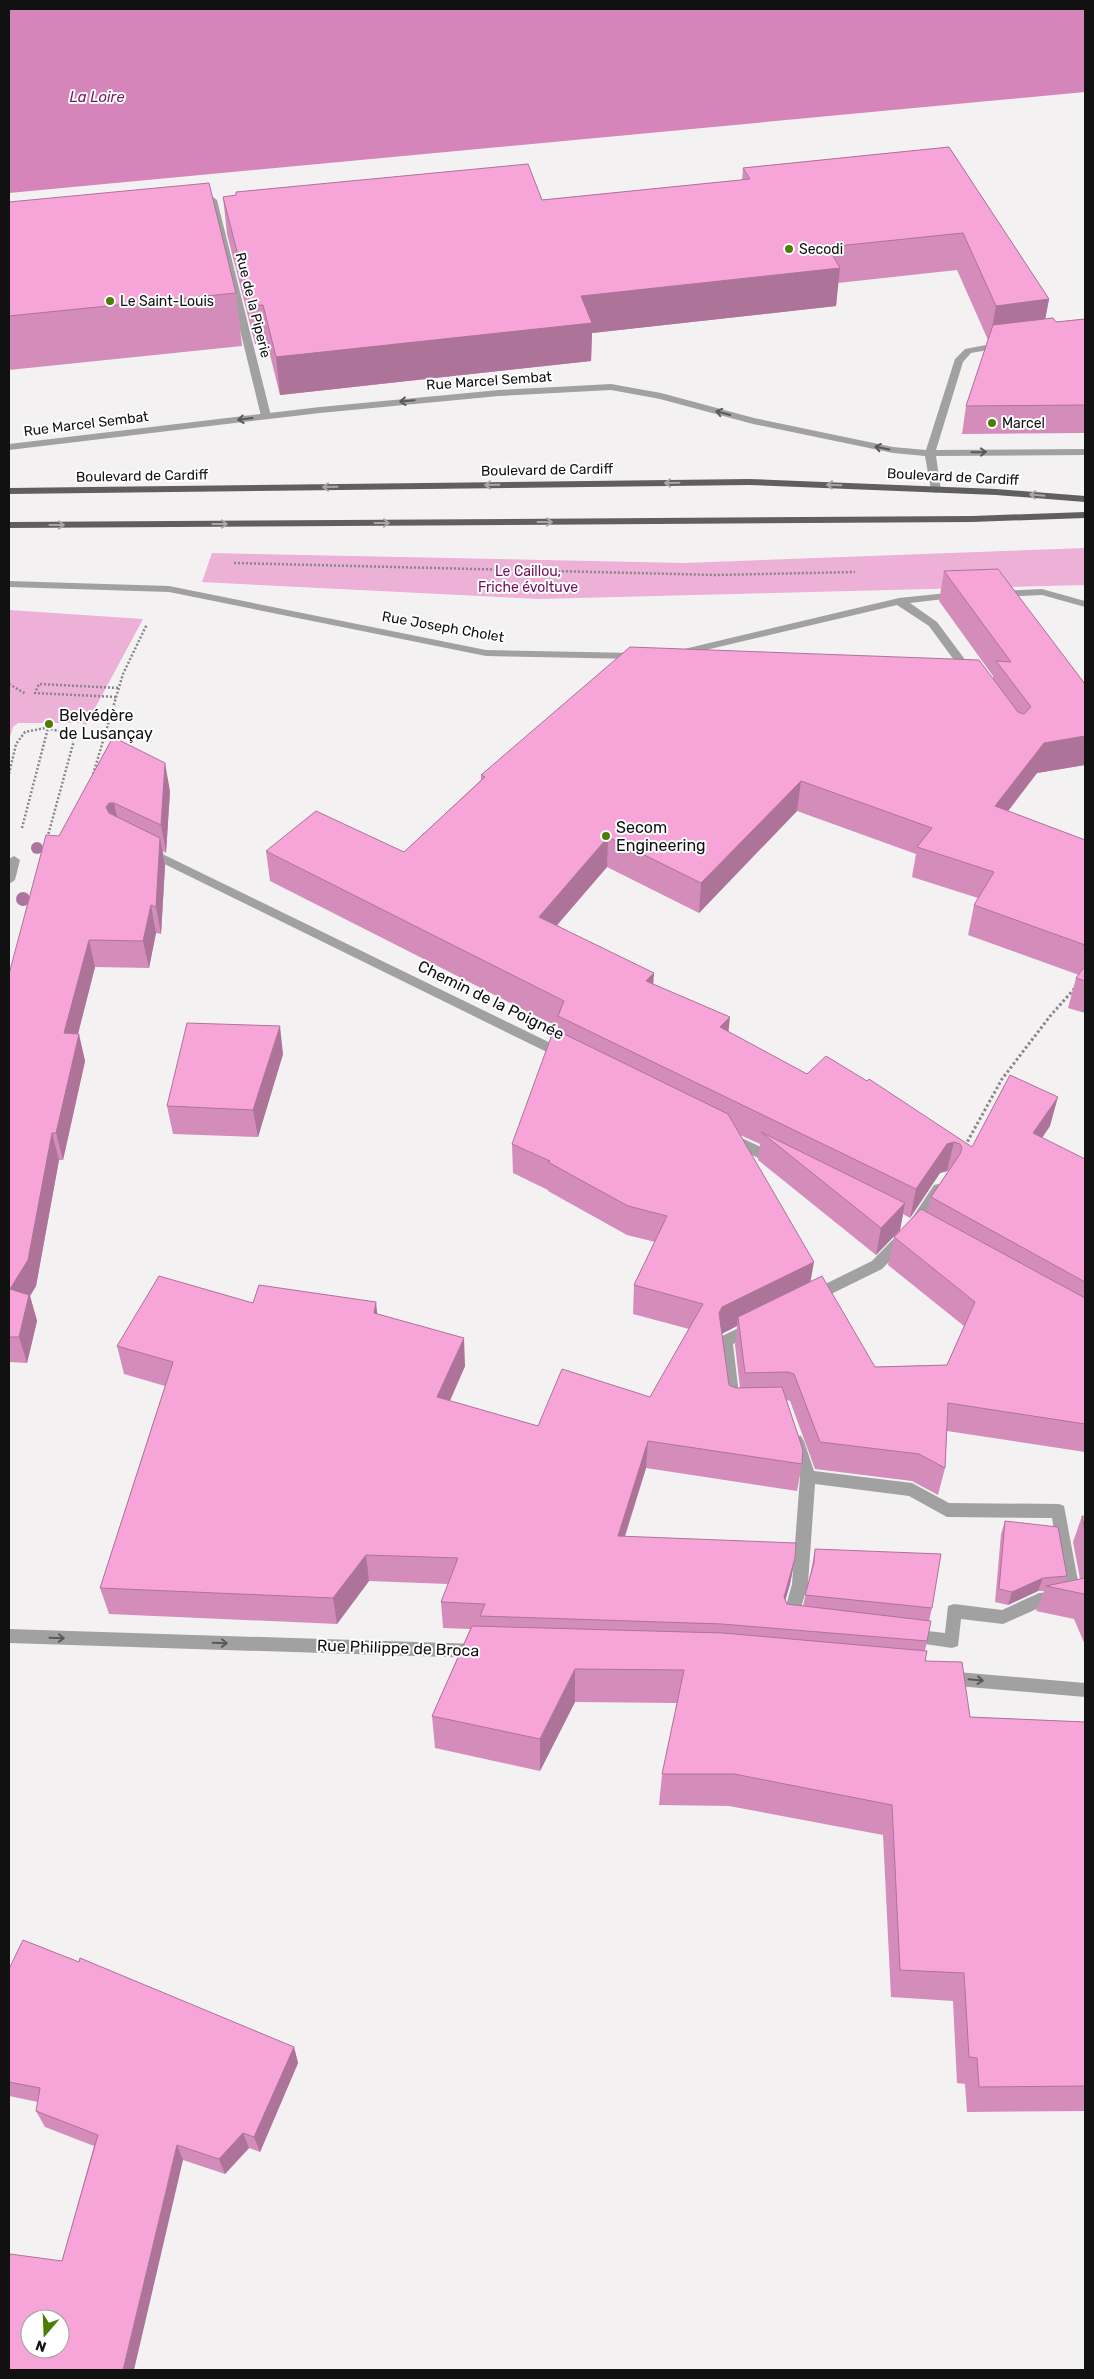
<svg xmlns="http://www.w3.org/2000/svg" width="1094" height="2379" font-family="Rubik,sans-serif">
<rect width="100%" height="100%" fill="#f4f1f3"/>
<g fill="#edb0d6">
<polygon points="1085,548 1085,585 538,599 202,582 212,553 684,563"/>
<polygon points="9,610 143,619 86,725 82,723 18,723 13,727 9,740"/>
</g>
<polygon fill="#d585b9" points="9,9 1085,9 1085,92 9,193"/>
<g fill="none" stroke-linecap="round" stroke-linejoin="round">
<polyline stroke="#791b60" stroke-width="1" stroke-dasharray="4 3" stroke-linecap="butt" points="275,9 343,9"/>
<g stroke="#888688" stroke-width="2.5" stroke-dasharray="2 2" stroke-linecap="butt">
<polyline points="234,563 715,575 855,572"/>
<polyline points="9,684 26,694"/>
<polyline points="116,697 35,693 39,684 119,688"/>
<polyline points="9,774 16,744 25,732 45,728 73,734 73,744 47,839"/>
<polyline points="92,778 123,674 147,624"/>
<polyline points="22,828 48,728"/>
</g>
<polyline stroke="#888688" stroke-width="3" stroke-dasharray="2.5 2.5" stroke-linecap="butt" points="965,1146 1002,1079 1051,1015 1075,988"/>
<g fill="#a2a1a1" fill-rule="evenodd">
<polygon points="213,197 217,200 271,416 266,419 261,416 209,203 195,204 191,201 195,198"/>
<polygon points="939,1184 944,1185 946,1189 918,1232 882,1269 819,1300 809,1300 807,1296 809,1292 872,1261 908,1224 934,1185"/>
<polygon points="753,1321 758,1323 760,1327 758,1331 733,1344 740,1403 738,1407 733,1409 728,1407 726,1403 718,1341 720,1337"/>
<polygon points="796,1435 801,1436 804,1441 814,1471 912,1483 949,1503 1059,1504 1064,1506 1081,1597 1079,1602 1041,1607 1003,1624 961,1619 958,1646 952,1648 904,1641 902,1636 904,1631 910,1629 945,1633 948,1606 954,1604 1002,1610 1039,1593 1064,1591 1052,1518 947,1517 909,1496 815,1484 808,1584 795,1628 789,1630 783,1628 781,1623 792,1584 800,1477 788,1441 791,1436"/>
</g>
<g fill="#a2a1a1" fill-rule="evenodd">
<polygon points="1002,342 1005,343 1005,347 971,353 963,362 936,450 1085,449 1085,455 936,456 941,490 936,493 931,490 925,456 893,453 753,424 660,399 611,390 499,396 320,413 9,450 9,444 320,407 499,390 611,384 661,393 754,418 893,447 926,450 955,359 965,349"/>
<polygon points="9,581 169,586 486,650 636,653 642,656 636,659 486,656 169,592 9,587"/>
<polygon points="1042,589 1085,601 1085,607 1042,595 999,597 994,594 999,591"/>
<polygon points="957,592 962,595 961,597 910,603 937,622 975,673 969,677 965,675 929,626 897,605 680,656 674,653 680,650 899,598"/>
<polygon points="148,847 567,1051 569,1054 562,1059 557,1057 144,854 142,851 144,848"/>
<polygon points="14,856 20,860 15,880 9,884 9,859"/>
<polygon points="731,1133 780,1156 782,1160 780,1164 770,1164 726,1142 724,1138"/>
<polygon points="9,1629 478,1644 484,1646 486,1651 484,1656 478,1658 9,1643"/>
<polygon points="946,1671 1085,1683 1085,1697 946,1685 940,1683 938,1678 940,1673"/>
</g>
<g fill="#615e60" fill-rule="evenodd">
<polygon points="749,479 996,489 1085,496 1085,502 996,495 749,485 9,494 9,488"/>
<polygon points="1085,512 1085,518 972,522 9,528 9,522 972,516"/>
</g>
</g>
<g fill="#ab759e">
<circle cx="37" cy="848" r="6"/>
<circle cx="23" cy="899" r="7"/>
</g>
<g fill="#d48dbb" fill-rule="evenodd">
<polygon points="949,147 1049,299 1045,319 1056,322 1085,319 1085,433 962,434 966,406 988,340 957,270 838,283 836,306 592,333 591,361 280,395 267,343 255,344 227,234 223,197 542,200 742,180 743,168"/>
<polygon points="9,202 236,293 242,346 9,370"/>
<path d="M944,571L1085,684V765L1037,773L1008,811L1085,840V1013L1068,1008L1076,978L1079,975L968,935L974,905L978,898L912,877L916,854L797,811L699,913L607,867L557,925L653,984L728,1032L807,1074L972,1147L1050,1126L1042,1138L1085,1159V1452L947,1431L945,1468L938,1495L912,1481L815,1469L790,1401L786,1400L802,1464L797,1491L646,1468L625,1537L795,1558L790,1584L785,1601L787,1604L803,1606L810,1576L815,1549L932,1608L929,1621L927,1641L925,1651V1661L970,1717L1085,1722V2111L967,2112L965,2084L957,2083L953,2001L891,1997L883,1835L729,1806L659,1805L662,1774L677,1703L575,1702L540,1771L435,1748L432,1716L470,1629L443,1628L441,1602L448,1584L369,1581L337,1624L109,1614L100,1588L165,1386L124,1374L117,1346L253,1303L377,1314L465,1366L450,1401L538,1426L650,1397L689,1329L633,1314L634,1285L655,1242L627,1235L548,1191V1190L513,1173L512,1144L558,1031V1027L270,881L266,851L404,852L481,780V775L993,679V676L939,601ZM740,1135L760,1144L758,1160L876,1255L900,1230L903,1214L910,1218L940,1173L948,1171L931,1197L927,1213L894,1237L888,1265L964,1326L947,1365L875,1367L811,1281ZM737,1326L735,1345L740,1388H736L729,1385L722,1334Z"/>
<polygon points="113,737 170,791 166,853 163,851 165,866 161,934 156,933 149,968 95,967 78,1034 85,1061 63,1160 59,1160 36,1286 30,1296 37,1321 27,1363 9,1362 9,974 59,836"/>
<polygon points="283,1054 258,1137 173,1134 167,1106"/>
<polygon points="1082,1516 1085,1517 1085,1645 1074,1619 1036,1611 1044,1591 1038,1591 1008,1605 995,1602 1001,1534 1005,1521 1067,1576 1064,1582 1080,1579 1073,1542"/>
<polygon points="9,1969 294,2047 298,2063 260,2152 249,2148 225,2174 183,2160 62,2261 94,2146 45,2127 36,2111 38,2102 9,2096"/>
</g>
<g fill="#ad7398">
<polygon points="840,268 836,306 592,333 591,361 280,395 276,357 581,296"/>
<polygon points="1049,299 1042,337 989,344 996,306"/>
<polygon points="1085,736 1085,765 1037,773 989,836 995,806 1044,743"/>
<polygon points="165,763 170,791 166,853 161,825"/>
<polygon points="801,781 797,811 699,913 701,883"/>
<polygon points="109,803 114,803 120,830 115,831 106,807"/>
<polygon points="608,837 607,867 539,946 539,917"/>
<polygon points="160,838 165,866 161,934 156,907"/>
<polygon points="151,905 156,933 149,968 143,941"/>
<polygon points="89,940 95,967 71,1061 64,1033"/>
<polygon points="654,973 652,1002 646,981"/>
<polygon points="730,1017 727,1046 720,1027"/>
<polygon points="280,1026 283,1054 258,1137 253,1110"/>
<polygon points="79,1034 85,1061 63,1160 56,1133"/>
<polygon points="1058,1097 1050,1126 1025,1162 1033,1133"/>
<polygon points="52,1133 59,1160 36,1286 30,1296 37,1321 27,1363 19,1337 10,1289"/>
<polygon points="954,1142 947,1171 940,1173 910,1218 916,1189 947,1144"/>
<polygon points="905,1203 900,1230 876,1255 881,1228"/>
<polygon points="814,1262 809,1290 738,1317 737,1326 719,1335 719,1313 722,1307"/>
<polygon points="376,1302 379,1330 374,1313"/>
<polygon points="464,1338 465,1366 439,1425 437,1397"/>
<polygon points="648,1441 646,1468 616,1563 618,1536"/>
<polygon points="366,1555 369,1581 337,1624 333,1598"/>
<polygon points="795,1558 790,1584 779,1622 784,1597"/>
<polygon points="1043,1578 1038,1591 1008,1605 1012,1592"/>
<polygon points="575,1669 575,1702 540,1771 540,1739"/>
<polygon points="294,2047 298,2063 260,2152 254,2137"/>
<polygon points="243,2133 249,2148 225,2174 219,2159"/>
<polygon points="177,2145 183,2160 134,2370 123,2370"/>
</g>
<g fill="#f7a4d9" stroke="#ad7398" fill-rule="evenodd">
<polygon points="949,147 1049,299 996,306 963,233 828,247 840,268 581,296 592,323 276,357 263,305 251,306 223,197 236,195 236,192 528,164 542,200 750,179 743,168"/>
<polygon points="209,183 236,293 9,316 9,202"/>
<polygon points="1053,318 1056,322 1085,319 1085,405 966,406 993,325"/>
<polygon points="998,569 1085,684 1085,736 1044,743 995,806 1085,840 1085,945 974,905 994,872 917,847 932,828 801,781 701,883 608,837 539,917 654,973 646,981 730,1017 720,1027 807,1074 826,1056 867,1081 869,1079 972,1147 1010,1075 1058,1097 1033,1133 1085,1159 1085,1282 931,1197 960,1154 962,1148 960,1144 954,1142 947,1144 916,1189 558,1016 564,1001 266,851 316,811 404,852 485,777 481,775 630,647 979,660 1018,712 1024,714 1031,707 996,661 1011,662 944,571"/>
<polygon points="113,737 165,763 161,825 114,803 109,803 106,807 109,813 160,838 156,907 151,905 143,941 89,940 64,1033 79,1034 56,1133 52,1133 28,1260 10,1289 29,1295 19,1337 9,1337 9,974 46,835 59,836"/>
<polygon points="1085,966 1085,981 1076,978"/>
<polygon points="187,1023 280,1026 253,1110 167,1106"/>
<polygon points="554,1029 728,1114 814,1262 722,1307 719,1313 729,1385 736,1388 782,1387 803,1450 802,1464 648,1441 618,1536 796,1543 795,1558 784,1597 787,1604 931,1621 927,1641 722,1624 480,1616 485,1604 441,1602 458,1558 366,1555 333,1598 100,1588 173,1362 117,1346 159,1276 253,1303 259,1285 376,1302 374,1313 464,1338 437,1397 538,1426 562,1369 650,1397 703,1304 634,1285 667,1216 628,1206 548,1162 550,1161 512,1144"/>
<polygon points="761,1132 905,1203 881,1228"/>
<polygon points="921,1209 1085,1298 1085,1424 948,1403 945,1468 919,1454 820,1442 794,1374 788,1372 745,1373 738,1317 822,1276 875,1367 947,1365 975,1302 894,1237"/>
<polygon points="1082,1516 1085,1517 1085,1532"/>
<polygon points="1005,1521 1058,1527 1067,1576 1043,1578 1012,1592 999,1589"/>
<polygon points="815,1549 941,1554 932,1608 805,1595 814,1563"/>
<polygon points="1085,1578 1085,1596 1084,1594 1046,1586"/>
<polygon points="472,1626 723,1633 927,1651 925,1661 962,1662 970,1717 1085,1722 1085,2086 979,2087 977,2058 969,2057 964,1973 900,1970 892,1805 734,1774 662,1774 684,1670 575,1669 540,1739 432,1716"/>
<path d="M23,1940L79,1962L80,1958L294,2047L254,2137L243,2133L219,2159L177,2145L123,2370H9V2264L10,2254L62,2261L98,2135L36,2111L40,2088L9,2082V1969ZM30,2319H60V2349H30Z"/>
</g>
<defs><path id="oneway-shaft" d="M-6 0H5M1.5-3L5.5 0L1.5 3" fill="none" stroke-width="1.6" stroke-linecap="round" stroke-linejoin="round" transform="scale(1.25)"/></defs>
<g stroke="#5a595a">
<use href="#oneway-shaft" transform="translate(407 401) rotate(175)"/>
<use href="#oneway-shaft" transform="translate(723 413) rotate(-165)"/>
<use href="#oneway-shaft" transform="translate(245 419) rotate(173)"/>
<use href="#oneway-shaft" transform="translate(882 448) rotate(-168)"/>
<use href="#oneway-shaft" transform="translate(979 452) rotate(-1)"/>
<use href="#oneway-shaft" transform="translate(57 1638) rotate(2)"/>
<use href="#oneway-shaft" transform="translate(220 1643) rotate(2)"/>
<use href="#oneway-shaft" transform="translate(976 1680) rotate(5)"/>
</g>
<g stroke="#a8a6a8">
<use href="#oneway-shaft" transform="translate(672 483) rotate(179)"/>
<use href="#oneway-shaft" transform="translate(492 485) rotate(179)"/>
<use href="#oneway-shaft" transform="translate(834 485) rotate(-178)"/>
<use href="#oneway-shaft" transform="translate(330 487) rotate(179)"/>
<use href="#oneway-shaft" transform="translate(1037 495) rotate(-175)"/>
<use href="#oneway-shaft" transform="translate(545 522)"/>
<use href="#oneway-shaft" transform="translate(382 523)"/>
<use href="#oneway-shaft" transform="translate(220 524)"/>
<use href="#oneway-shaft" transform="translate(57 525)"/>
</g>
<g fill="#4d7c04" stroke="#fff" stroke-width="2">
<circle cx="789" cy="249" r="5"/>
<circle cx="110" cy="301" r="5"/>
<circle cx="992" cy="423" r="5"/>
<circle cx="49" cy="724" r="5"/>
<circle cx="606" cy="836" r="5"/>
</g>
<g text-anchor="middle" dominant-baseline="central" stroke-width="4" stroke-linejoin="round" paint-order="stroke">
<g font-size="14" fill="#121112" stroke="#fff" text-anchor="start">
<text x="799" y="249">Secodi</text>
<text x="120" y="301">Le Saint-Louis</text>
<text x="1002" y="423">Marcel</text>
</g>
<g font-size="14" fill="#121112" stroke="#fff">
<text transform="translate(253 305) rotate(76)">Rue de la Piperie</text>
<text transform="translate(489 381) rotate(-4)">Rue Marcel Sembat</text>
<text transform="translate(86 424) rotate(-7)">Rue Marcel Sembat</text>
<text transform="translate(547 470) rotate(-1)">Boulevard de Cardiff</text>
<text transform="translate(142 476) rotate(-1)">Boulevard de Cardiff</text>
<text transform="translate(953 477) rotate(3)">Boulevard de Cardiff</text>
<text transform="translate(443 627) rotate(10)">Rue Joseph Cholet</text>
</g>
<g font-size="14" fill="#701058" stroke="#fff">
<text x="528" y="571">Le Caillou,<tspan x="528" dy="16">Friche évoltuve</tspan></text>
</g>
<g font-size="15" font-style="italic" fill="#791b60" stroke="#fff">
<text x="97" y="97">La Loire</text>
</g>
<g font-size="16" fill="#121112" stroke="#fff" text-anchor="start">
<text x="59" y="715">Belvédère<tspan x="59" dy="18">de Lusançay</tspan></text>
<text x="616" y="827">Secom<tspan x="616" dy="18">Engineering</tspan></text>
</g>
<g font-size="16" fill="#121112" stroke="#fff">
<text transform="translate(491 1000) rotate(26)">Chemin de la Poignée</text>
<text transform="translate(398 1648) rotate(2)">Rue Philippe de Broca</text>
</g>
</g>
<rect width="1094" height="2379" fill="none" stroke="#121112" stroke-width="20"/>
<g transform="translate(45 2334) rotate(199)"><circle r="24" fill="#ffffff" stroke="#a0a0a0"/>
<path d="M0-4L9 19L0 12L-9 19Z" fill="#4d7c04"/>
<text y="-8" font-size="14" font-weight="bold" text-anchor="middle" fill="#121112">N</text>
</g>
</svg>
